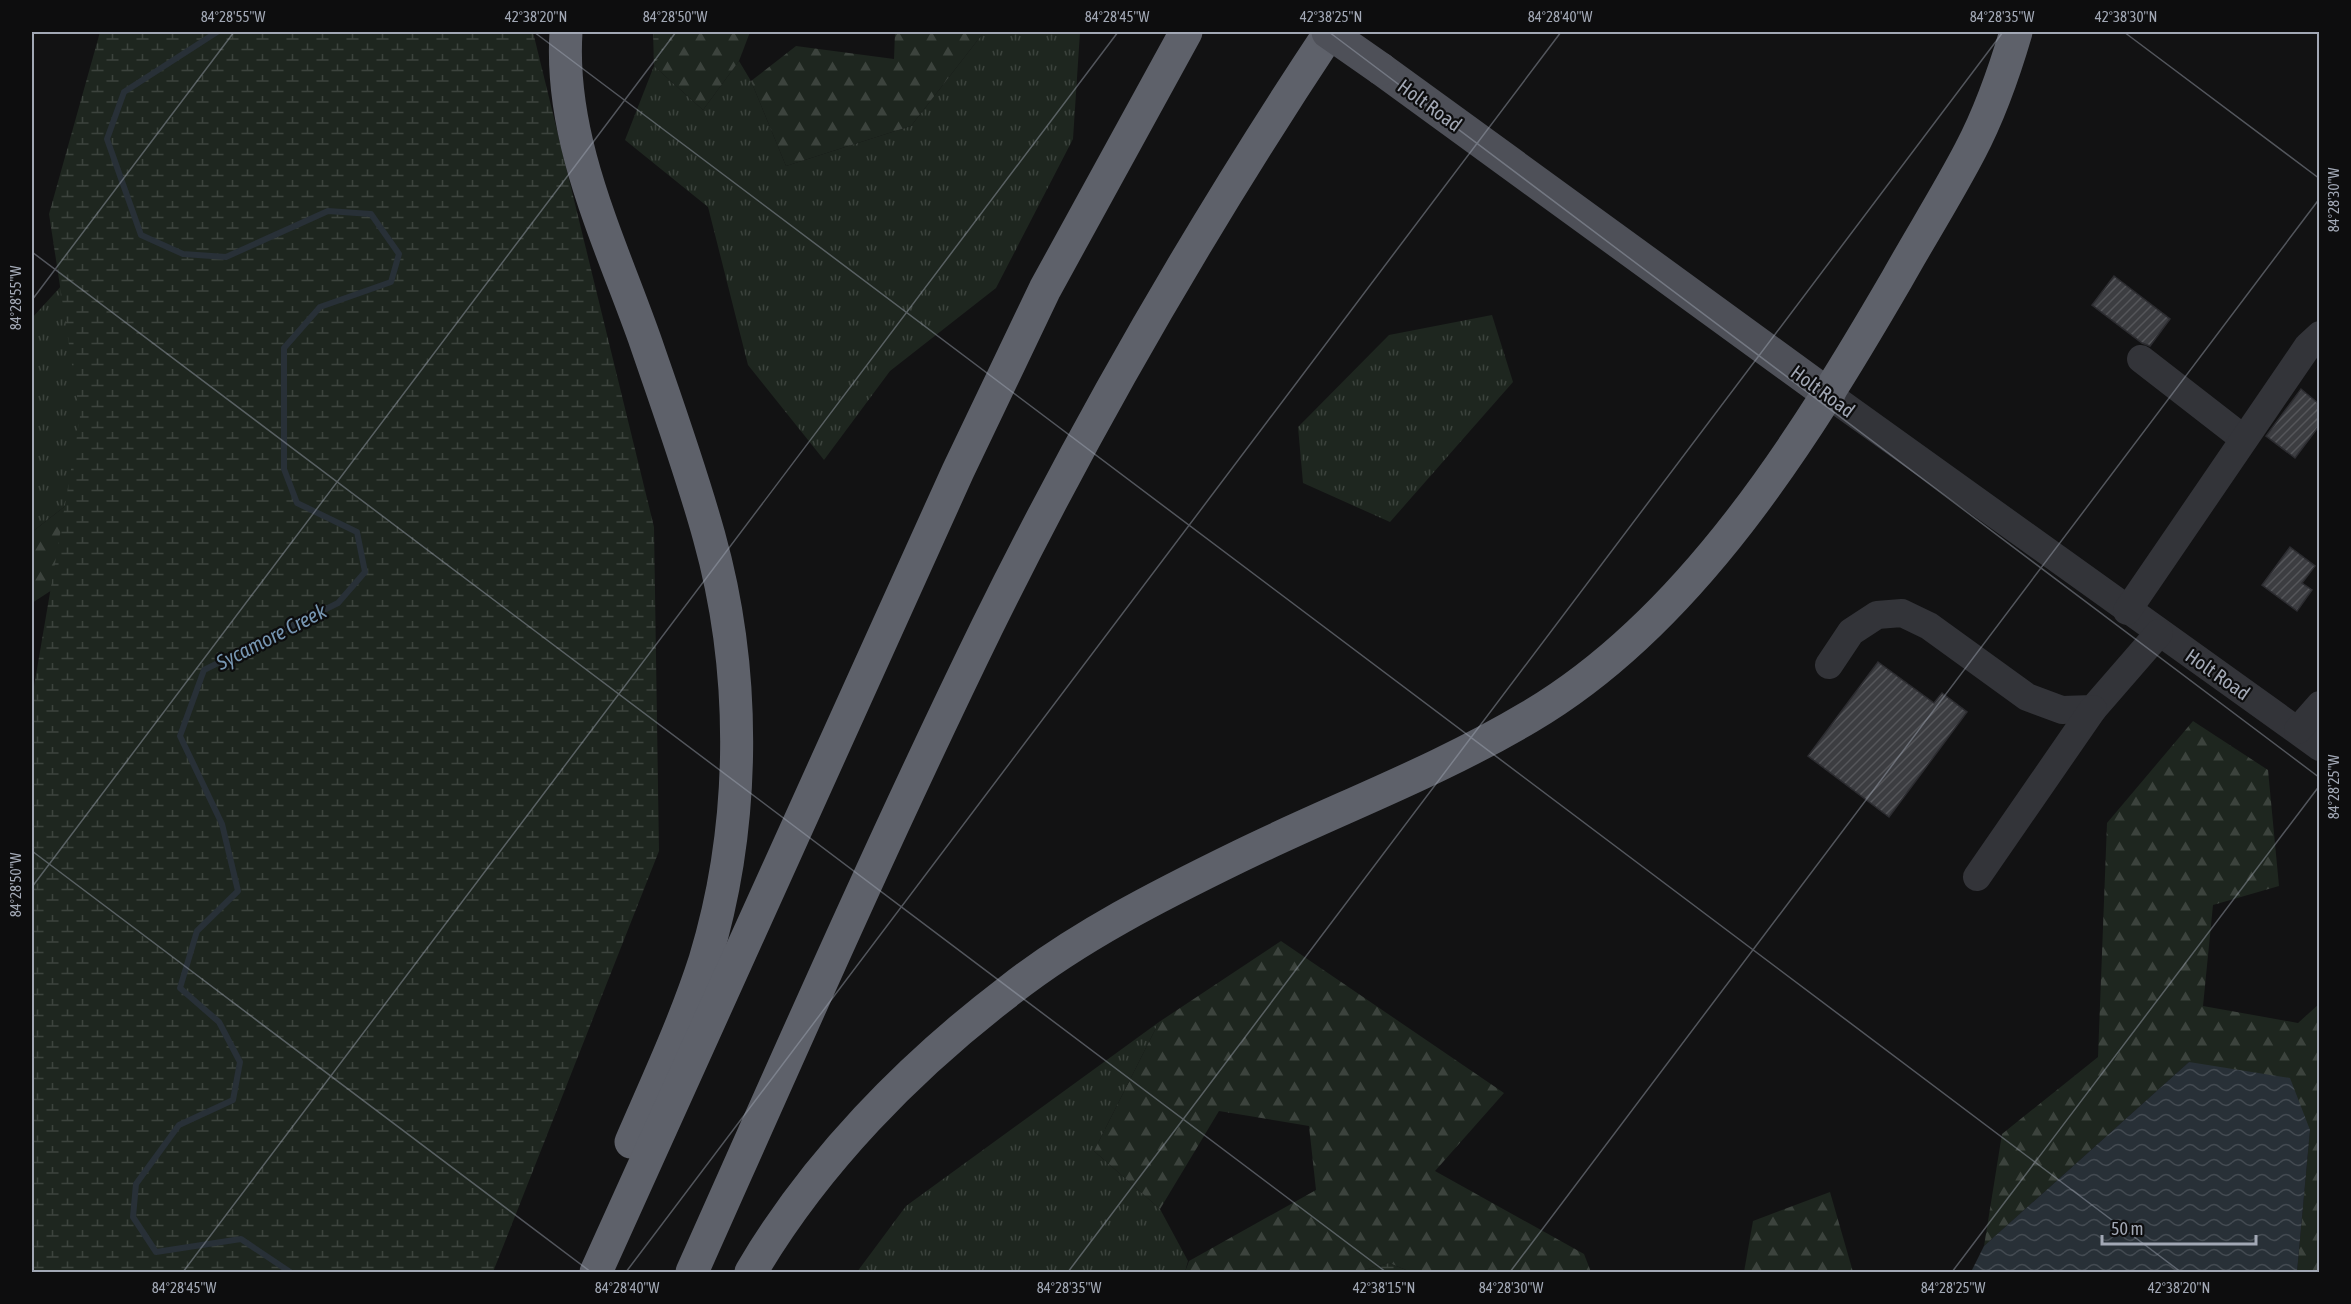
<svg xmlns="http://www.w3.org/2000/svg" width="2351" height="1304" font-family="'Asap Condensed',sans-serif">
<defs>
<pattern id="grass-tufts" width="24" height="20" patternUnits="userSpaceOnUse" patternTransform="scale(1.5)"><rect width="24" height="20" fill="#1e261f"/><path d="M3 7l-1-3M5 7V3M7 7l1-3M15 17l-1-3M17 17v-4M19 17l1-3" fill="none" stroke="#3c433d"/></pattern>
<pattern id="forest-firs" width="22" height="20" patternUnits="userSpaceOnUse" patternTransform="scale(1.5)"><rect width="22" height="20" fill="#1e261f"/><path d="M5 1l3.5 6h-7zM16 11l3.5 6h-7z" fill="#3c433d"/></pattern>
<pattern id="wetland-marsh" width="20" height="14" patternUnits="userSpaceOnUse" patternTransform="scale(1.5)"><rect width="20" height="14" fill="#1e261f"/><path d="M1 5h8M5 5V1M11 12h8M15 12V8" fill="none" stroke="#3c433d"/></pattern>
<pattern id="water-waves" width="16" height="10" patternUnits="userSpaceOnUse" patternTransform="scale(1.5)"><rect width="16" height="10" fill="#283037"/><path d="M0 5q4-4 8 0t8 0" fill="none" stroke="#444b52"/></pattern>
<pattern id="building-hatch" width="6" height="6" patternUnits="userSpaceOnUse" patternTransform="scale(1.5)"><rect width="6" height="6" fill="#3c3d41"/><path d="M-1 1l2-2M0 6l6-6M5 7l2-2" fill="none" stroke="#55565a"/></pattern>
</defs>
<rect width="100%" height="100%" fill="#121213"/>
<g fill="url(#grass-tufts)">
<polygon points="984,32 1080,32 1073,139 996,288 890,371 824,460 748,365 708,207 625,140 654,66 703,110 739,61 751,81 786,166 911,126"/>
<polygon points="105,238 155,436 32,532 32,318"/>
<polygon points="1492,315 1513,382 1390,522 1303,483 1298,427 1389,335"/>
<polygon points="1159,1022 1094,1151 1160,1209 1188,1261 1185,1272 857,1272 906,1206"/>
</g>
<g fill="url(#forest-firs)">
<polygon points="673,32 750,32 739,61 703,110 654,66"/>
<polygon points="895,32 984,32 911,126 786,166 751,81 796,46 894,59"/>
<polygon points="155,436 160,520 32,603 32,532"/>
<polygon points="2193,721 2268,770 2279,886 2213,905 2203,1006 2298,1023 2319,1004 2319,1272 2297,1272 2310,1130 2189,1062 1984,1246 2002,1134 2098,1057 2107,823"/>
<polygon points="1281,941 1504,1093 1435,1171 1584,1254 1591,1272 1411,1272 1389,1263 1357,1272 1185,1272 1189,1261 1316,1190 1309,1126 1219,1111 1160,1209 1094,1151 1159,1022"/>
<polygon points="1830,1192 1853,1272 1744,1272 1753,1221"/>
</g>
<g fill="url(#wetland-marsh)">
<polygon points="100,32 533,32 654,527 659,851 493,1272 32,1272 32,698 80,417 49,214"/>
<polygon points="653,32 673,32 654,66"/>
<polygon points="1389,1263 1411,1272 1357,1272"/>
</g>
<polygon fill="url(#water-waves)" points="2189,1062 2290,1078 2310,1130 2297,1272 1971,1272 1984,1246"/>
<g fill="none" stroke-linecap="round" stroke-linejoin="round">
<polyline stroke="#283037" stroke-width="6" points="217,32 124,92 107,139 141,235 183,254 226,257 328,211 371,214 399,254 391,282 320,307 284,348 284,469 297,503 357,532 365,572 338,603 204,670 180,736 222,824 238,891 197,931 180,988 219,1022 240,1062 233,1100 179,1125 136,1184 133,1217 156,1252 241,1239 290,1272"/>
</g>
<g fill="url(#building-hatch)" stroke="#2c2c30" stroke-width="1.5">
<polygon points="2114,276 2170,319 2150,346 2142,343 2092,305"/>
<polygon points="2301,389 2319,404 2319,426 2295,458 2266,436"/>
<polygon points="2290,547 2315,566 2302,583 2312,590 2297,611 2262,585"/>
<polygon points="1878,662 1934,703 1942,693 1967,712 1889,817 1808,756"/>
</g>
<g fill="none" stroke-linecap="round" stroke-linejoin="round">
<g stroke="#333439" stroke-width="28">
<polyline points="2141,359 2244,439"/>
<polyline points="1829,395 2320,747"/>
<polyline points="2127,611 2308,346 2320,335"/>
<polyline points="1829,665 1851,632 1877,615 1902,613 1929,626 2027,697 2062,710 2093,709 2159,633"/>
<polyline points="2298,730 2320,705"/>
<polyline points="1977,877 2093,709"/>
</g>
<polyline stroke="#4e5058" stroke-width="33" points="1381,69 1829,395"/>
<g stroke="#5e616a" stroke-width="33">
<path d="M566,32C559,141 611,243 646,343C668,407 691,471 709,536C747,672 746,825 705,960C685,1022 657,1082 631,1142"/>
<polyline points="596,1272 958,471 1045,289 1186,32"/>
<path d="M692,1272C788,1057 883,840 987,627C1088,422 1204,222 1330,32"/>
<path d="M751,1272C815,1163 909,1067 1010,990C1079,936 1160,895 1240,856C1336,809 1437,772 1529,717C1691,622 1805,437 1897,279C1921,236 1947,195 1970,151C1990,113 2004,73 2016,32"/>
</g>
<polyline stroke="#4e5058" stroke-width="33" points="1328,32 1381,69"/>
</g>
<path fill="none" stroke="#a2a8b5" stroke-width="1.5" stroke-opacity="0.45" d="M534,32L2181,1272M1329,32L2320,778M2124,32L2320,179M32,252L1386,1272M32,300L234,32M32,851L591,1272M32,887L676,32M183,1272L1118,32M626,1272L1561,32M1068,1272L2003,32M1510,1272L2320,198M1952,1272L2320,785"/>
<g text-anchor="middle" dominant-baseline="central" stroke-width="4.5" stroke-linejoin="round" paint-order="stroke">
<g font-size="20" fill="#a2a8b5" stroke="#0d0d0e">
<text transform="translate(1430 105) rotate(36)">Holt Road</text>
<text transform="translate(1823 391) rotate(36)">Holt Road</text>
<text transform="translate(2218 674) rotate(35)">Holt Road</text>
</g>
<g font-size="21" font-style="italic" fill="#7796b2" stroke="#0d0d0e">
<text transform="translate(271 636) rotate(-27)">Sycamore Creek</text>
</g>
</g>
<rect width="2351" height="1304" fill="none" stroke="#0d0d0e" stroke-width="66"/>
<path d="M2102 1235v9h154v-9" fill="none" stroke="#a2a8b5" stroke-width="3"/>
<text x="2111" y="1235" font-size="18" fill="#a2a8b5" stroke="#0d0d0e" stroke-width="4.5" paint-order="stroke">50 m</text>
<rect x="33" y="33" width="2285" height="1238" fill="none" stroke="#a2a8b5" stroke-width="2"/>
<g font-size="15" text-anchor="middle" fill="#a2a8b5">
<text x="233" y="22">84°28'55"W</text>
<text x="536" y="22">42°38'20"N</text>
<text x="675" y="22">84°28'50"W</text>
<text x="1117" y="22">84°28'45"W</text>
<text x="1331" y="22">42°38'25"N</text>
<text x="1560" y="22">84°28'40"W</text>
<text x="2002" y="22">84°28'35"W</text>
<text x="2126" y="22">42°38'30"N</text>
<text transform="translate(2334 200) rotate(-90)" y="5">84°28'30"W</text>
<text transform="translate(16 298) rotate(-90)" y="5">84°28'55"W</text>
<text transform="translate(2334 787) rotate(-90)" y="5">84°28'25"W</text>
<text transform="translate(16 885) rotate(-90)" y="5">84°28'50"W</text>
<text x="184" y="1293">84°28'45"W</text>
<text x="627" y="1293">84°28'40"W</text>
<text x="1069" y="1293">84°28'35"W</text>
<text x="1384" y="1293">42°38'15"N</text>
<text x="1511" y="1293">84°28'30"W</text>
<text x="1953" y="1293">84°28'25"W</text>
<text x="2179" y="1293">42°38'20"N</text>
</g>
</svg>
